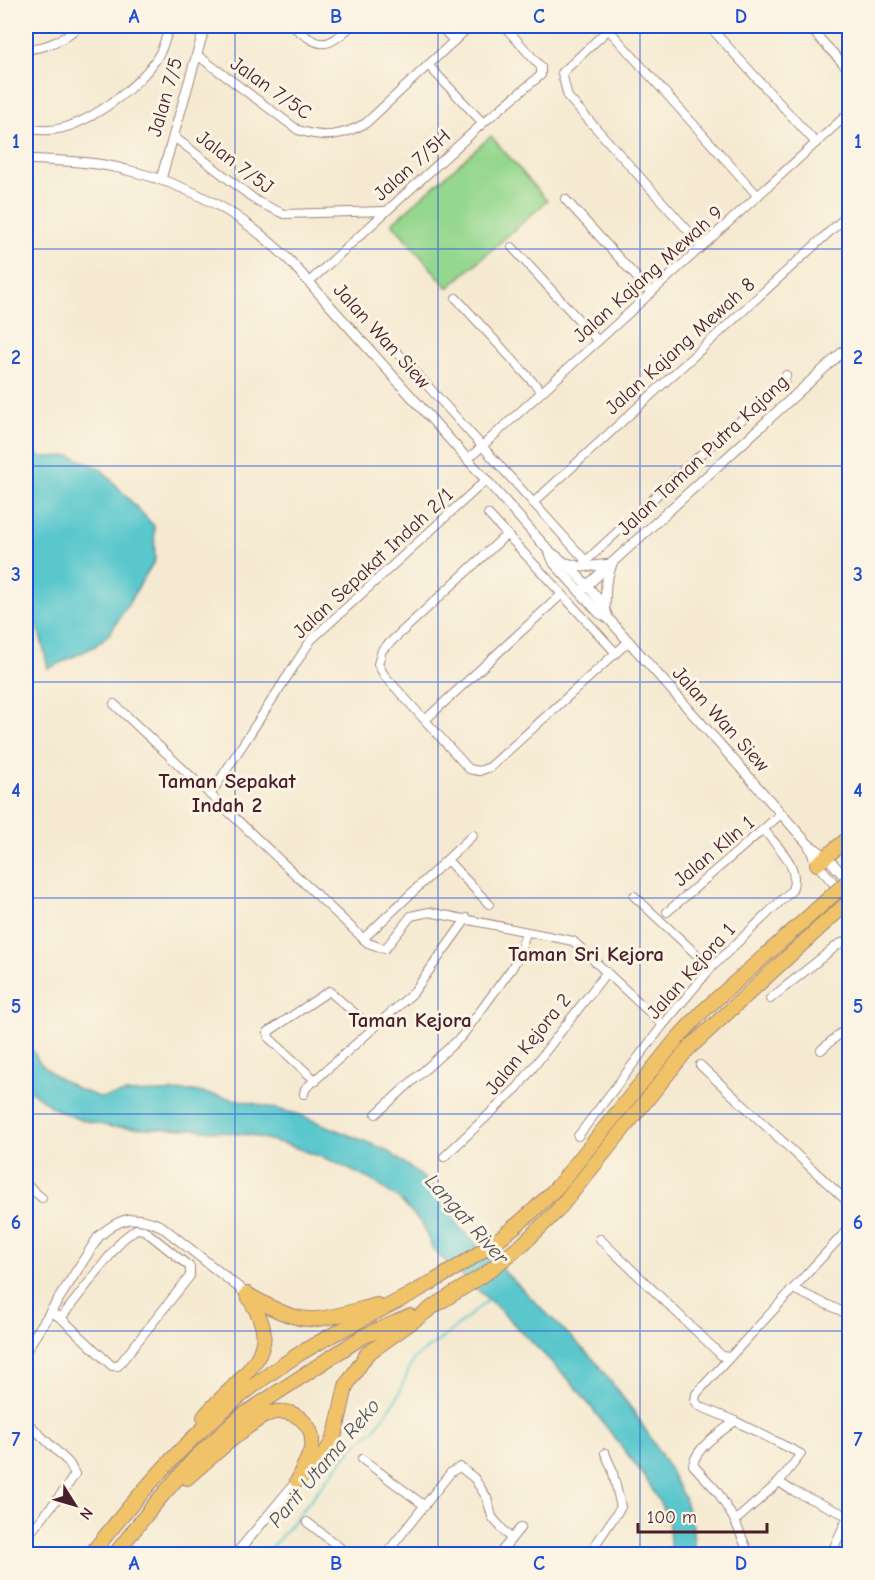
<svg xmlns="http://www.w3.org/2000/svg" width="875" height="1580" font-family="'Comic Neue',sans-serif">
<rect width="100%" height="100%" fill="#fcf5e5"/>
<filter id="ink" filterUnits="userSpaceOnUse"><feTurbulence type="fractalNoise" baseFrequency=".0167" numOctaves="2"/><feDisplacementMap in="SourceGraphic" scale="12" xChannelSelector="R" yChannelSelector="G"/><feConvolveMatrix kernelMatrix="1 2 1 2 8 2 1 2 1" color-interpolation-filters="sRGB"/></filter>
<filter id="wash" filterUnits="userSpaceOnUse"><feTurbulence type="fractalNoise" baseFrequency=".008" numOctaves="4" result="noise"/><feDisplacementMap in="SourceGraphic" scale="24" xChannelSelector="R" yChannelSelector="G"/><feGaussianBlur stdDeviation="1.35" result="paint"/><feColorMatrix in="noise" values="0 0 0 0 0 0 0 0 0 0 0 0 0 0 0 0 0 1.4 0 .05"/><feComposite in="paint" operator="in"/></filter>
<g filter="url(#wash)">
<rect width="100%" height="100%" fill="#f5ead1"/>
<polygon fill="#94d78e" stroke="#6f7b5c" stroke-width="1.5" points="491,136 547,201 448,288 392,223"/>
<g fill="#5ac7cd" stroke="#52737c" stroke-width="1.5">
<path d="M26,448H31L41,457L72,456L101,469L154,526L155,560L110,633L95,646L48,669C43,644 40,628 26,607Z"/>
<polygon points="26,1045 34,1052 39,1062 55,1076 78,1089 102,1098 125,1093 193,1091 248,1102 297,1114 386,1150 420,1175 442,1195 458,1226 595,1361 634,1412 665,1461 684,1498 693,1527 694,1554 671,1554 668,1517 645,1477 574,1385 497,1307 433,1250 423,1225 399,1199 371,1180 330,1160 285,1144 250,1135 194,1129 112,1127 78,1119 53,1108 26,1087"/>
</g>
<g fill="none" stroke-linecap="round" stroke-linejoin="round">
<polyline stroke="#5ac7cd" stroke-width="2" points="267,1554 353,1447 374,1430 396,1400 414,1358 448,1334 489,1299"/>
</g>
</g>
<g filter="url(#ink)">
<g fill="none" stroke-linecap="round" stroke-linejoin="round">
<defs>
<g id="minor">
<path d="M292,26C320,47 324,51 351,26"/>
<polyline points="440,26 454,41"/>
<polyline points="612,26 562,73 568,97 702,246"/>
<polyline points="709,26 816,143"/>
<polyline points="808,26 850,71"/>
<polyline points="608,29 758,196"/>
<path d="M26,49C45,49 65,39 79,26"/>
<path d="M197,55L298,130C325,139 342,136 366,123L470,26"/>
<polyline points="428,65 483,123"/>
<path d="M26,128C33,129 41,131 49,130C84,129 141,86 158,56C164,47 166,35 170,26"/>
<polyline points="173,136 258,202 284,214 385,211"/>
<polyline points="565,199 651,293"/>
<polyline points="512,247 598,341"/>
<polyline points="309,282 483,123 541,75 541,67 504,26"/>
<polyline points="456,298 542,392"/>
<polyline points="397,352 586,561 698,457 780,387 785,381 786,375"/>
<polyline points="468,459 850,112"/>
<polyline points="533,503 850,213"/>
<polyline points="488,514 616,653"/>
<polyline points="507,534 382,650 378,664 384,675 469,769 479,771 490,767 628,642"/>
<polyline points="114,704 368,943 385,949 411,916 429,912 573,941 663,1025"/>
<polyline points="425,720 562,594"/>
<polyline points="210,795 311,640 486,480"/>
<polyline points="447,860 489,904"/>
<polyline points="634,896 711,968"/>
<polyline points="667,912 781,814"/>
<polyline points="363,939 473,835"/>
<polyline points="770,999 839,944 847,941 850,942"/>
<polyline points="821,1050 850,1025"/>
<polyline points="700,1065 850,1204"/>
<polyline points="316,1081 269,1038 268,1032 329,991 373,1029"/>
<polyline points="304,1094 305,1089 413,993 467,918"/>
<polyline points="376,1114 462,1036 512,968 518,957 526,933"/>
<path d="M578,1136L663,1025L711,968L792,890C801,866 778,848 764,830"/>
<polyline points="444,1157 518,1087 606,973"/>
<polyline points="26,1184 42,1198"/>
<polyline points="850,1227 696,1394 695,1401 699,1406 735,1421 801,1454 779,1482 791,1490 850,1517"/>
<polyline points="600,1239 722,1356 730,1357"/>
<polyline points="793,1289 850,1315"/>
<polyline points="50,1312 61,1318 112,1366 118,1366 190,1276 190,1267 144,1230 136,1229 122,1240 61,1318"/>
<polyline points="26,1421 69,1463 75,1474 66,1488 26,1538"/>
<path d="M735,1421C721,1432 696,1447 693,1465L717,1491L735,1521L779,1482"/>
<polyline points="362,1459 425,1506"/>
<polyline points="735,1521 749,1554"/>
<polyline points="307,1522 348,1554"/>
<polyline points="386,1554 451,1472 460,1467 474,1478 487,1498 492,1517 511,1539"/>
<polyline points="499,1554 521,1527"/>
<polyline points="589,1554 621,1507 612,1469 605,1453"/>
<polyline points="831,1554 848,1516"/>
</g>
<g id="tertiary">
<path d="M26,159C59,161 94,161 127,170C191,185 243,214 290,261L504,500L549,551L554,563L599,613L608,618L808,844L826,856L850,883"/>
<polyline points="161,179 205,26"/>
<path d="M549,551C565,561 605,600 608,618"/>
<polyline points="567,563 582,567 612,564"/>
<polyline points="580,592 850,345"/>
<polyline points="605,607 606,583 611,567"/>
<polyline points="808,844 817,864 850,902"/>
<path d="M26,1350L99,1236C121,1217 134,1214 161,1226L247,1294"/>
<polyline points="236,1554 297,1481"/>
</g>
<g id="motorway">
<polyline points="817,864 850,837"/>
<path d="M247,1294C268,1306 292,1321 317,1319C337,1317 357,1310 377,1305"/>
<path d="M204,1417C225,1389 278,1360 260,1319C257,1310 251,1302 247,1294"/>
<path d="M187,1478C205,1463 251,1419 271,1413C284,1410 296,1413 305,1423C320,1439 308,1458 300,1474"/>
<polyline points="297,1481 322,1457 331,1444 336,1431 346,1386 367,1354 437,1304 485,1274 523,1244 557,1211 687,1050 827,921"/>
<path d="M91,1554C154,1475 210,1411 296,1356C329,1335 365,1318 400,1300C458,1269 514,1234 558,1186L676,1040L702,1012L816,910"/>
<polyline points="115,1554 154,1505 194,1459 240,1417 362,1337 410,1316"/>
</g>
</defs>
<use href="#minor" stroke="#a0847e" stroke-width="10"/>
<use href="#tertiary" stroke="#a0847e" stroke-width="11"/>
<use href="#motorway" stroke="#a0847e" stroke-width="16"/>
<use href="#minor" stroke="#fff" stroke-width="8"/>
<use href="#tertiary" stroke="#fff" stroke-width="9"/>
<use href="#motorway" stroke="#f0c369" stroke-width="14"/>
<defs>
<g id="motorway-bridge">
<polyline points="816,910 850,879"/>
<polyline points="827,921 850,901"/>
</g>
</defs>
<use href="#motorway-bridge" stroke="#a0847e" stroke-width="16" stroke-linecap="butt"/>
<use href="#motorway-bridge" stroke="#f0c369" stroke-width="14"/>
</g>
</g>
<path fill="none" stroke="#1d4ed8" stroke-width="1.5" stroke-opacity="0.55" d="M235,26V1554M438,26V1554M640,26V1554M26,249H850M26,466H850M26,682H850M26,898H850M26,1114H850M26,1331H850"/>
<g text-anchor="middle" dominant-baseline="central" stroke-width="6" stroke-linejoin="round" paint-order="stroke">
<g font-size="20" fill="#4a1f2b" stroke="#fcf5e5">
<text transform="translate(271 88) rotate(35)">Jalan 7/5C</text>
<text transform="translate(165 97) rotate(-74)">Jalan 7/5</text>
<text transform="translate(235 162) rotate(37)">Jalan 7/5J</text>
<text transform="translate(412 165) rotate(-42)">Jalan 7/5H</text>
<text transform="translate(648 274) rotate(-42)">Jalan Kajang Mewah 9</text>
<text transform="translate(382 336) rotate(48)">Jalan Wan Siew</text>
<text transform="translate(680 346) rotate(-42)">Jalan Kajang Mewah 8</text>
<text transform="translate(703 455) rotate(-43)">Jalan Taman Putra Kajang</text>
<text transform="translate(373 563) rotate(-43)">Jalan Sepakat Indah 2/1</text>
<text transform="translate(721 719) rotate(48)">Jalan Wan Siew</text>
<text transform="translate(714 851) rotate(-40)">Jalan Klln 1</text>
<text transform="translate(691 971) rotate(-48)">Jalan Kejora 1</text>
<text transform="translate(528 1044) rotate(-51)">Jalan Kejora 2</text>
</g>
<g font-size="21" font-weight="bold" fill="#4a1f2b" stroke="#fcf5e5">
<text x="227" y="781">Taman Sepakat<tspan x="227" dy="24">Indah 2</tspan></text>
<text x="586" y="954">Taman Sri Kejora</text>
<text x="410" y="1020">Taman Kejora</text>
</g>
<g font-size="21" font-style="italic" fill="#4f515c" stroke="#fcf5e5">
<text transform="translate(467 1219) rotate(48)">Langat River</text>
<text transform="translate(324 1463) rotate(-50)">Parit Utama Reko</text>
</g>
</g>
<rect width="875" height="1580" fill="none" stroke="#fcf5e5" stroke-width="66"/>
<g transform="translate(75 1505) rotate(127)" stroke="#fcf5e5" stroke-width="4.5" paint-order="stroke">
<path d="M0-4.5L10 22L0 15L-10 22Z" fill="#4a1f2b"/>
<text y="-9" font-size="16" font-weight="bold" text-anchor="middle" fill="#4a1f2b">N</text>
</g>
<path d="M638 1523v9h129v-9" fill="none" stroke="#4a1f2b" stroke-width="3"/>
<text x="647" y="1523" font-size="18" fill="#4a1f2b" stroke="#fcf5e5" stroke-width="4.5" paint-order="stroke">100 m</text>
<rect x="33" y="33" width="809" height="1514" fill="none" stroke="#1d4ed8" stroke-width="2"/>
<g font-size="20" text-anchor="middle" font-weight="bold" fill="#1d4ed8">
<text x="134" y="23">A</text>
<text x="336" y="23">B</text>
<text x="539" y="23">C</text>
<text x="741" y="23">D</text>
<text x="16" y="148">1</text>
<text x="858" y="148">1</text>
<text x="16" y="364">2</text>
<text x="858" y="364">2</text>
<text x="16" y="581">3</text>
<text x="858" y="581">3</text>
<text x="16" y="797">4</text>
<text x="858" y="797">4</text>
<text x="16" y="1013">5</text>
<text x="858" y="1013">5</text>
<text x="16" y="1229">6</text>
<text x="858" y="1229">6</text>
<text x="16" y="1446">7</text>
<text x="858" y="1446">7</text>
<text x="134" y="1570">A</text>
<text x="336" y="1570">B</text>
<text x="539" y="1570">C</text>
<text x="741" y="1570">D</text>
</g>
</svg>
